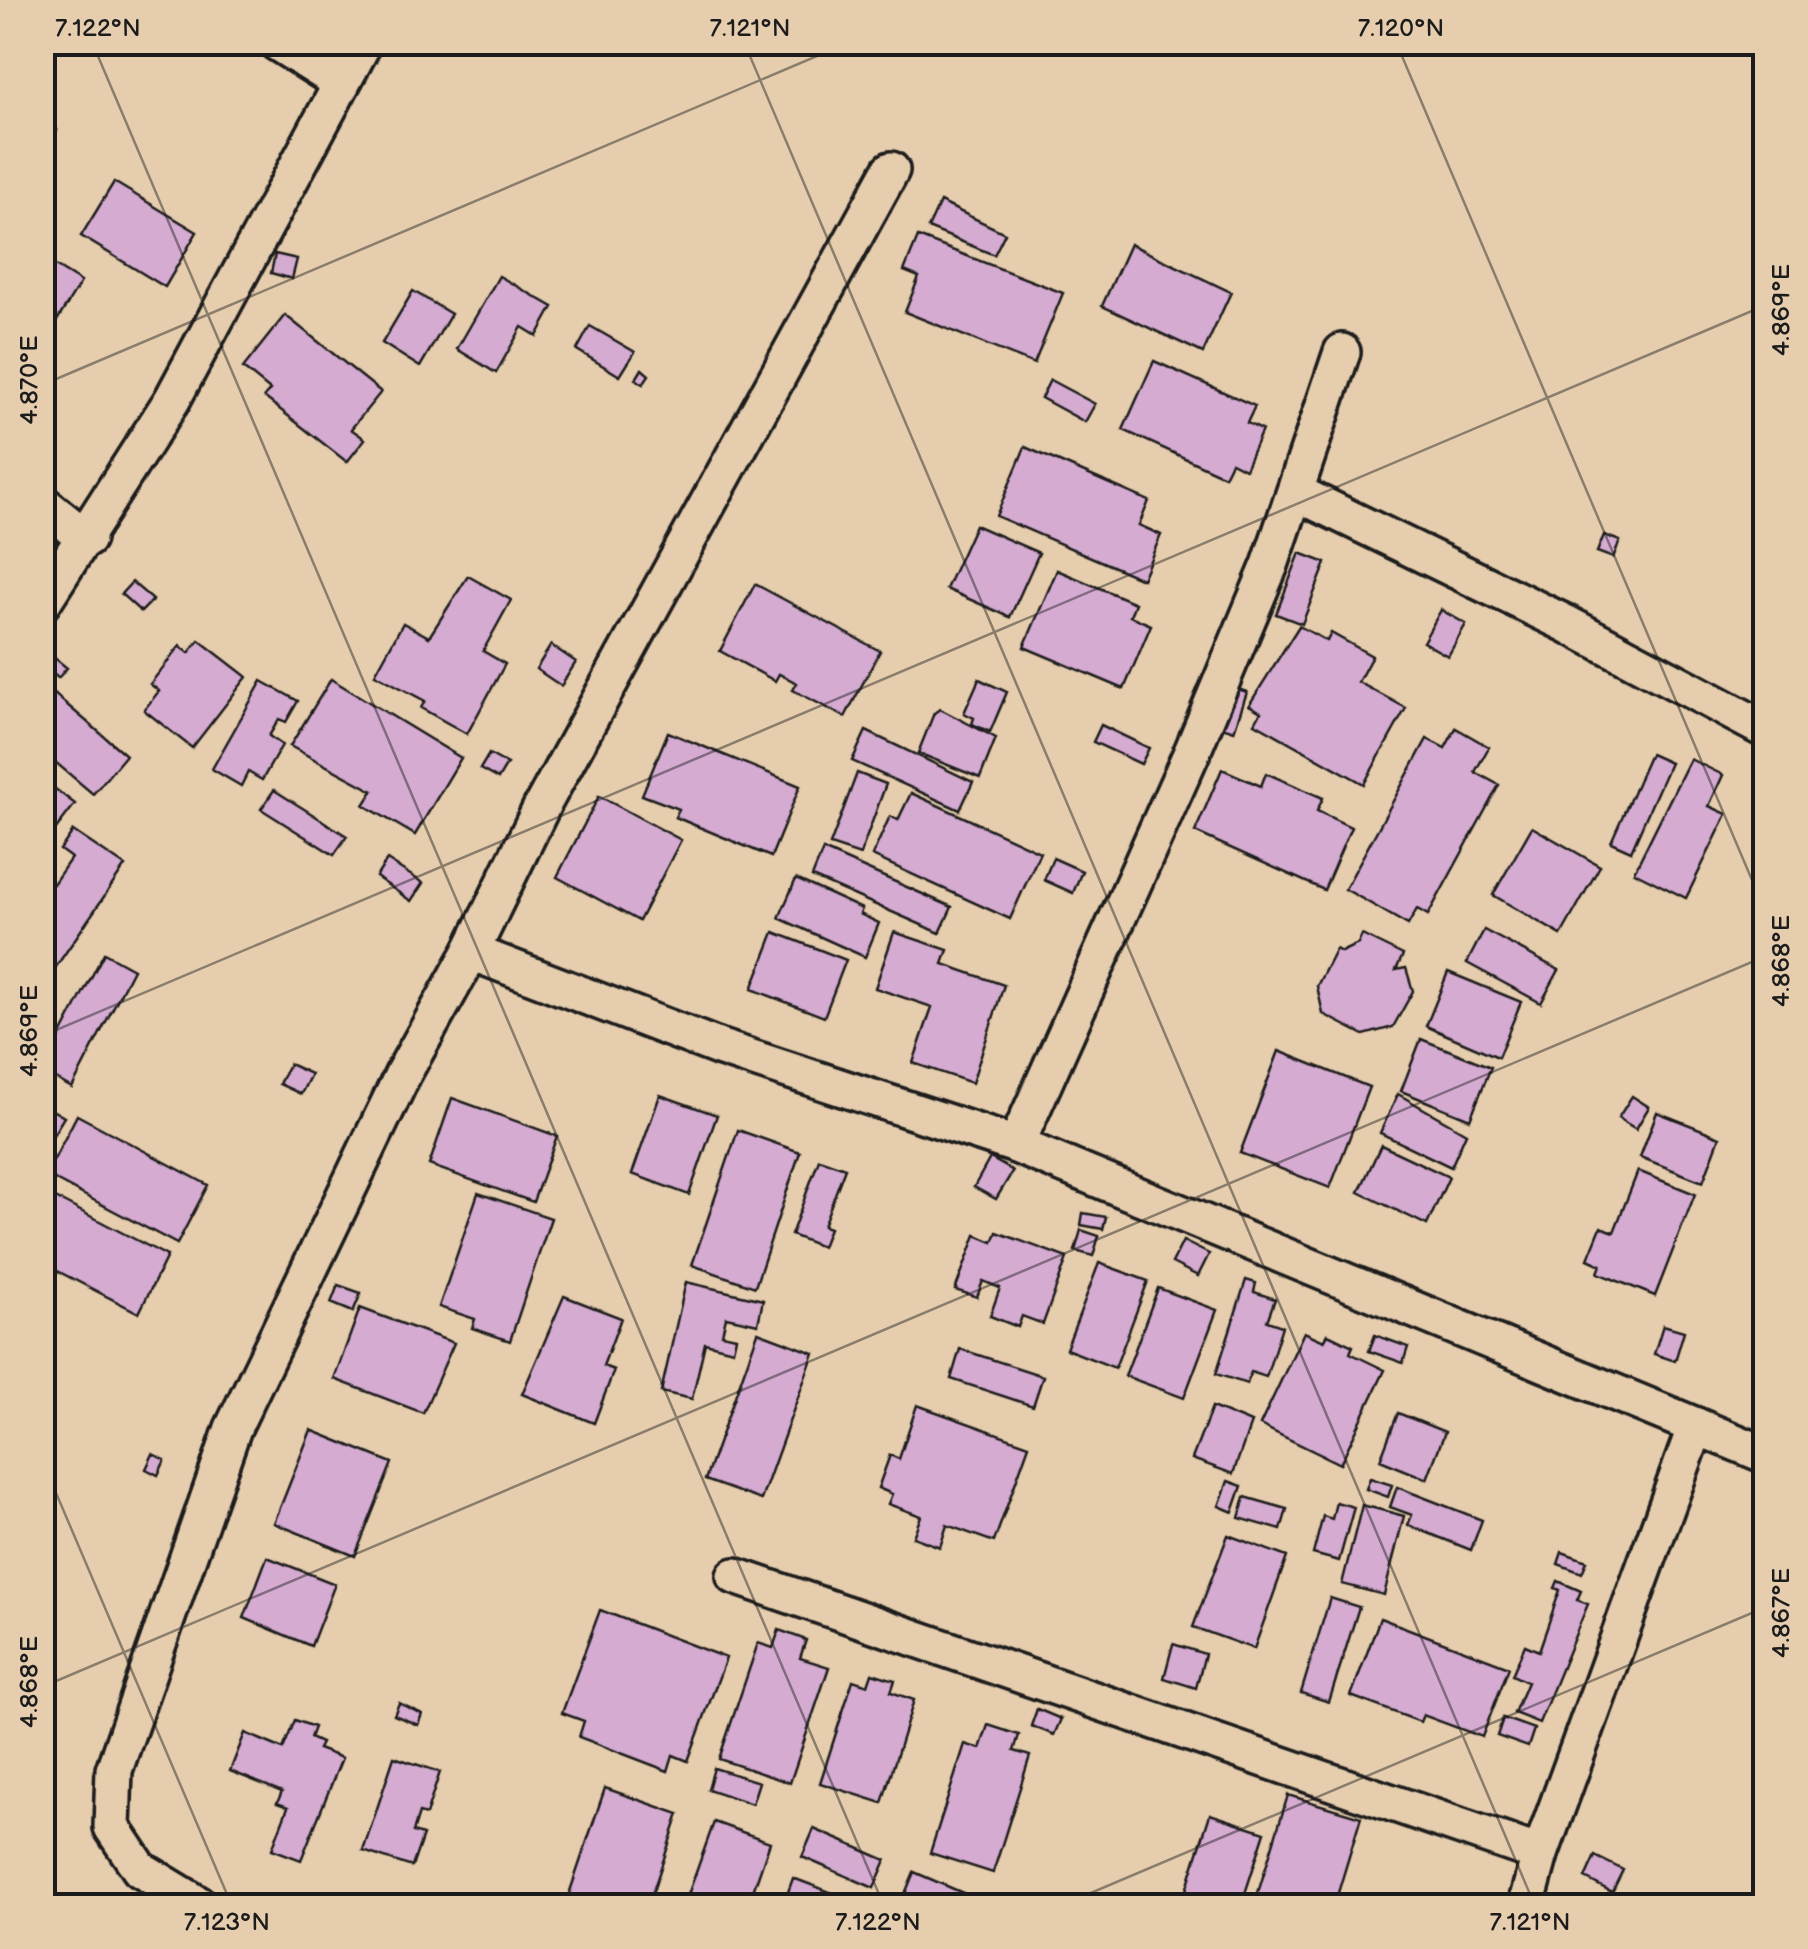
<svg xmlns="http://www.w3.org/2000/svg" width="1808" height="1949" font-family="'Balsamiq Sans',sans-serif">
<rect width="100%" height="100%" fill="#e6cdae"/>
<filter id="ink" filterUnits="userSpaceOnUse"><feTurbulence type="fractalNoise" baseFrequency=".01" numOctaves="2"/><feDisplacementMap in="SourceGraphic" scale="20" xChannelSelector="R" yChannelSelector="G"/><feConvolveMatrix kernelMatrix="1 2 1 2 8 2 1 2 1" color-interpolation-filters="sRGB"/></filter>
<g filter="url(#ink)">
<g fill="#d5abd1" stroke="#1c1c1c" stroke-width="2.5">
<polygon points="42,123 57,130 42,159"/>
<polygon points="114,182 197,232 165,287 81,236"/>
<polygon points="940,202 1005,233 994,255 928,228"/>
<polygon points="918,237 1063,293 1034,364 905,312 919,277 904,271"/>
<polygon points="1130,244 1231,292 1203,353 1102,306"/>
<polygon points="275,254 297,259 292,279 271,273"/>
<polygon points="42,258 81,282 42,345"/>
<polygon points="499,276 553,307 537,336 522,327 496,373 457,349"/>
<polygon points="413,291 451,314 420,367 382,343"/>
<polygon points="285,315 381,392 351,429 365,439 347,462 264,397 270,390 243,368"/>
<polygon points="590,326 635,352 620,376 577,350"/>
<polygon points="1154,361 1255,406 1247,423 1262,430 1245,469 1231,462 1224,476 1123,430"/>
<polygon points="642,369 649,375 643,384 636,379"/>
<polygon points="1050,380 1095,404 1085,422 1041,398"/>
<polygon points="1025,447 1149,501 1139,525 1161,535 1142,579 996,516"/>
<polygon points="975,525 1039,553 1010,617 946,589"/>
<polygon points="1604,535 1620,541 1613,558 1597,552"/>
<polygon points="1300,553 1326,563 1302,624 1276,614"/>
<polygon points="1057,570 1135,603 1130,616 1151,625 1124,689 1024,647"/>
<polygon points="468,576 511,600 483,651 505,664 467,734 421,708 425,701 375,674 403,623 429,637"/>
<polygon points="132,582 153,600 141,612 121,594"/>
<polygon points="755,584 880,651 845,717 793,690 797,683 779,674 775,681 720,651"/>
<polygon points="1441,610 1466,624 1448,656 1423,642"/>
<polygon points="1299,626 1327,641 1331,633 1372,656 1358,682 1406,708 1364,784 1255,723 1261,712 1249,705"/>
<polygon points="199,640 247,677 192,748 144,710 159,691 150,684 180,646 189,653"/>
<polygon points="551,645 576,662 561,686 536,669"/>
<polygon points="46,651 67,668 58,678 42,665"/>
<polygon points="331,679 461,758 415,835 364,805 373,791 290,746"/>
<polygon points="979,679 1007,692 990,732 972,724 974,718 964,713"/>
<polygon points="262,681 298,701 286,722 279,719 269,736 282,745 262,780 248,772 241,786 212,769"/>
<polygon points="1235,688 1247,692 1234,731 1222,727"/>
<polygon points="52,692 126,755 93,794 42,751 42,703"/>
<polygon points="940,709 996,738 980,778 918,753 934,713"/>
<polygon points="1101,725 1149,748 1141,764 1093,742"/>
<polygon points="1456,728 1489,747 1475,772 1499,785 1428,915 1417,909 1408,925 1345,889 1427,739 1445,748"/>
<polygon points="866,731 973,782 960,810 852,761"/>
<polygon points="668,732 800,786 771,857 675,817 679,809 642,795"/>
<polygon points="489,754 507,764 498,779 480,769"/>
<polygon points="1650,754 1670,763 1631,851 1611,842"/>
<polygon points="1690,759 1723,775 1709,806 1727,814 1686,898 1634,872"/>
<polygon points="1222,769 1261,786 1266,773 1323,798 1317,811 1351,827 1324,890 1195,832"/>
<polygon points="857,773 886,784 860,855 830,845"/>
<polygon points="42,779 75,804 42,847"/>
<polygon points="274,790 347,836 334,855 261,809"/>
<polygon points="911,793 1040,852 1010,919 872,856 890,816 898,820"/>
<polygon points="599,796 681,840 639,921 557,877"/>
<polygon points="1532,827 1600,866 1561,935 1493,895"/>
<polygon points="73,831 125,866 51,974 42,969 42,876 53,884 71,858 60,850"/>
<polygon points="823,850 952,907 940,933 812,877"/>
<polygon points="1053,858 1082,871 1073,893 1044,880"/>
<polygon points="387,860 423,883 411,901 376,877"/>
<polygon points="796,879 862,909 860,914 879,923 865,957 779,918"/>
<polygon points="1766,894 1766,927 1752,920"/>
<polygon points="1484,930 1559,970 1541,1003 1467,963"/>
<polygon points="774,932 846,960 824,1017 752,989"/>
<polygon points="894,932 948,950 943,964 1004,985 972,1083 913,1063 932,1007 875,988"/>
<polygon points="1362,935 1403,955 1396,970 1406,968 1413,991 1393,1027 1364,1035 1323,1014 1317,986 1336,949 1341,952 1358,944"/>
<polygon points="104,953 133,969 72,1088 42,1071"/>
<polygon points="1448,972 1521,1002 1498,1057 1426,1026"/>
<polygon points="1421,1039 1491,1067 1470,1119 1401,1091"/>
<polygon points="1279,1051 1369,1087 1330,1188 1240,1153"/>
<polygon points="289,1064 311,1074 301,1094 279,1084"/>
<polygon points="1398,1094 1466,1133 1451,1167 1380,1133"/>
<polygon points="660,1095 717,1115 689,1195 632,1174"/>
<polygon points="1632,1096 1649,1107 1636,1129 1618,1118"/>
<polygon points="452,1098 557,1136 533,1202 429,1165"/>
<polygon points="42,1104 64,1117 42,1153"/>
<polygon points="1657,1112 1720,1137 1703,1182 1640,1157"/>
<polygon points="77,1115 208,1185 177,1244 46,1175"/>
<polygon points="738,1130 800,1152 755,1287 692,1265"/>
<polygon points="1381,1145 1449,1177 1427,1225 1359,1192"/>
<polygon points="990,1158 1013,1171 996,1199 974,1187"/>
<polygon points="819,1159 845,1168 823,1226 829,1228 822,1247 791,1235"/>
<polygon points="1638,1171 1695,1194 1655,1296 1598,1273 1601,1265 1588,1259 1601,1227 1614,1232"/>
<polygon points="42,1191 167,1256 139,1313 42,1263"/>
<polygon points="478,1193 551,1218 510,1341 472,1328 475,1319 439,1307"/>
<polygon points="1083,1213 1106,1217 1103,1229 1081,1225"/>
<polygon points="1081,1230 1099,1236 1093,1256 1075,1251"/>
<polygon points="997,1232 1067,1258 1043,1324 1022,1316 1018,1327 990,1316 1000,1288 983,1281 977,1297 955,1290 976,1235 993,1242"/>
<polygon points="1183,1241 1209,1254 1198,1276 1172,1263"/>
<polygon points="1099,1263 1148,1281 1115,1368 1066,1349"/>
<polygon points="1246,1280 1256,1283 1254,1292 1275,1299 1267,1321 1282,1326 1266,1377 1251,1372 1247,1384 1216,1374"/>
<polygon points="686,1282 763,1300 758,1324 726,1317 722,1334 736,1337 733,1350 705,1343 692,1399 661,1392"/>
<polygon points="338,1285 361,1293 353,1312 331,1303"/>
<polygon points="1158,1288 1217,1310 1184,1398 1125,1376"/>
<polygon points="564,1296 621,1318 603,1366 614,1370 594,1423 522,1394"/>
<polygon points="360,1308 454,1343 423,1413 334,1379"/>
<polygon points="1663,1325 1684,1331 1675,1361 1654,1354"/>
<polygon points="758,1332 814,1353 761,1500 705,1480"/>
<polygon points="1304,1332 1324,1341 1328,1334 1353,1346 1350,1353 1385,1370 1340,1464 1260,1425"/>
<polygon points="1375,1335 1408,1347 1403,1363 1369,1351"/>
<polygon points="960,1349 1043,1376 1033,1406 951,1379"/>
<polygon points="917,1405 1029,1445 994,1542 947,1525 940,1547 913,1537 921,1516 888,1504 892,1494 878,1488 890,1455 899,1459"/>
<polygon points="1212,1407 1251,1423 1233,1474 1192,1459"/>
<polygon points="1398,1413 1445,1432 1427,1479 1380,1460"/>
<polygon points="311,1430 392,1463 355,1556 274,1523"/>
<polygon points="153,1454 165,1460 158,1475 146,1469"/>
<polygon points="1370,1478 1392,1485 1388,1497 1366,1489"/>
<polygon points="1228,1481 1242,1486 1233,1512 1219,1506"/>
<polygon points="1397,1487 1482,1520 1471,1550 1408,1525 1412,1515 1390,1507"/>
<polygon points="1245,1497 1287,1509 1281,1530 1239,1518"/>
<polygon points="1336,1502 1354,1507 1339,1561 1313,1554 1323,1516 1332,1519"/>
<polygon points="1362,1505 1404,1516 1384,1595 1342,1584"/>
<polygon points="1228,1535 1287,1557 1254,1649 1193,1627"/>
<polygon points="1562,1552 1587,1561 1582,1573 1558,1564"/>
<polygon points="267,1557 335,1584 311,1646 244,1618"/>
<polygon points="1558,1581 1581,1591 1577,1600 1588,1604 1539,1723 1514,1713 1527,1682 1512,1675 1525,1645 1539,1651 1560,1590 1555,1588"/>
<polygon points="1330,1598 1359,1607 1329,1702 1301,1693"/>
<polygon points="600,1610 726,1658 688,1761 673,1755 668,1771 579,1737 584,1721 562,1713"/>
<polygon points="1380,1618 1509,1667 1482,1737 1423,1715 1420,1722 1351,1696"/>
<polygon points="779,1630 806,1640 800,1658 829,1667 790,1783 719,1759 758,1643 773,1648"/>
<polygon points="1173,1644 1205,1654 1196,1688 1164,1678"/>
<polygon points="872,1673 895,1680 891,1692 914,1700 882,1803 820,1783 853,1680 868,1685"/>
<polygon points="399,1703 422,1714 418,1725 394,1715"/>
<polygon points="1037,1709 1061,1719 1054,1735 1031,1726"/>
<polygon points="1503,1718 1534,1729 1528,1747 1497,1736"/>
<polygon points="295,1720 314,1727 310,1738 321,1743 318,1749 342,1758 301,1860 272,1849 288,1807 277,1803 282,1792 230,1771 245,1733 283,1749"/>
<polygon points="988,1725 1019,1735 1014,1751 1030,1756 993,1873 930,1853 965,1744 980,1749"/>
<polygon points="394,1757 440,1772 426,1815 419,1813 413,1832 423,1835 412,1867 363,1851"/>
<polygon points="714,1768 759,1782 752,1804 708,1789"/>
<polygon points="605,1788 679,1814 648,1906 565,1906"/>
<polygon points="1288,1795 1361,1817 1334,1906 1254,1906"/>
<polygon points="1210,1814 1265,1832 1241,1906 1181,1906"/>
<polygon points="714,1822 770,1842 749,1903 758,1906 684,1906"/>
<polygon points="814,1829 886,1860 874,1888 802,1857"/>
<polygon points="1595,1856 1623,1870 1612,1892 1585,1878"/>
<polygon points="914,1872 970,1896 966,1906 900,1906"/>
<polygon points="793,1878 867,1906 783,1906"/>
</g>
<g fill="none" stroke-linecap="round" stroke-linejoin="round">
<defs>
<g id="street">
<polyline points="276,42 341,83"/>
<polyline points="891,170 543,804 471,952 718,1047 1016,1145 1766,1455"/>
<polyline points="1297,493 1565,623 1766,730"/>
<polyline points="42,503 87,539"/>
<polyline points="42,603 172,400 364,42"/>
<polyline points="1016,1145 1192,752 1270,565 1342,352"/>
<polyline points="735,1576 1540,1854"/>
<polyline points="201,1906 140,1869 112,1827 114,1770 233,1428 404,1072 471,952"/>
<polyline points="1526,1906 1540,1854 1696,1426"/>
</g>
</defs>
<use href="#street" stroke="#1c1c1c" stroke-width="42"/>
<use href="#street" stroke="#e6cdae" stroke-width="35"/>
</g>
</g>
<path fill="none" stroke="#1c1c1c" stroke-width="2.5" stroke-opacity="0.45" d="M92,42L884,1906M744,42L1535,1906M1396,42L1766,913M42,385L850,42M42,1036L1766,305M42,1460L232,1906M42,1687L1766,956M1060,1906L1766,1607"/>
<rect width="1808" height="1949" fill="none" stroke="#e6cdae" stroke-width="110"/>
<rect x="55" y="55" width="1698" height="1839" fill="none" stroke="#1c1c1c" stroke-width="4"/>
<g font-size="25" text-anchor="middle" fill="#1c1c1c">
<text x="98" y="36">7.122°N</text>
<text x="750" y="36">7.121°N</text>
<text x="1401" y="36">7.120°N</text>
<text transform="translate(1780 310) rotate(-90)" y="9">4.869°E</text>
<text transform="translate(28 380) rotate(-90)" y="9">4.870°E</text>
<text transform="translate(1780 961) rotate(-90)" y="9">4.868°E</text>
<text transform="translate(28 1031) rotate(-90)" y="9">4.869°E</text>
<text transform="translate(1780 1613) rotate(-90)" y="9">4.867°E</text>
<text transform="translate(28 1682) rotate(-90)" y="9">4.868°E</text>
<text x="227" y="1930">7.123°N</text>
<text x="878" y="1930">7.122°N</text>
<text x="1530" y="1930">7.121°N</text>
</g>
</svg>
